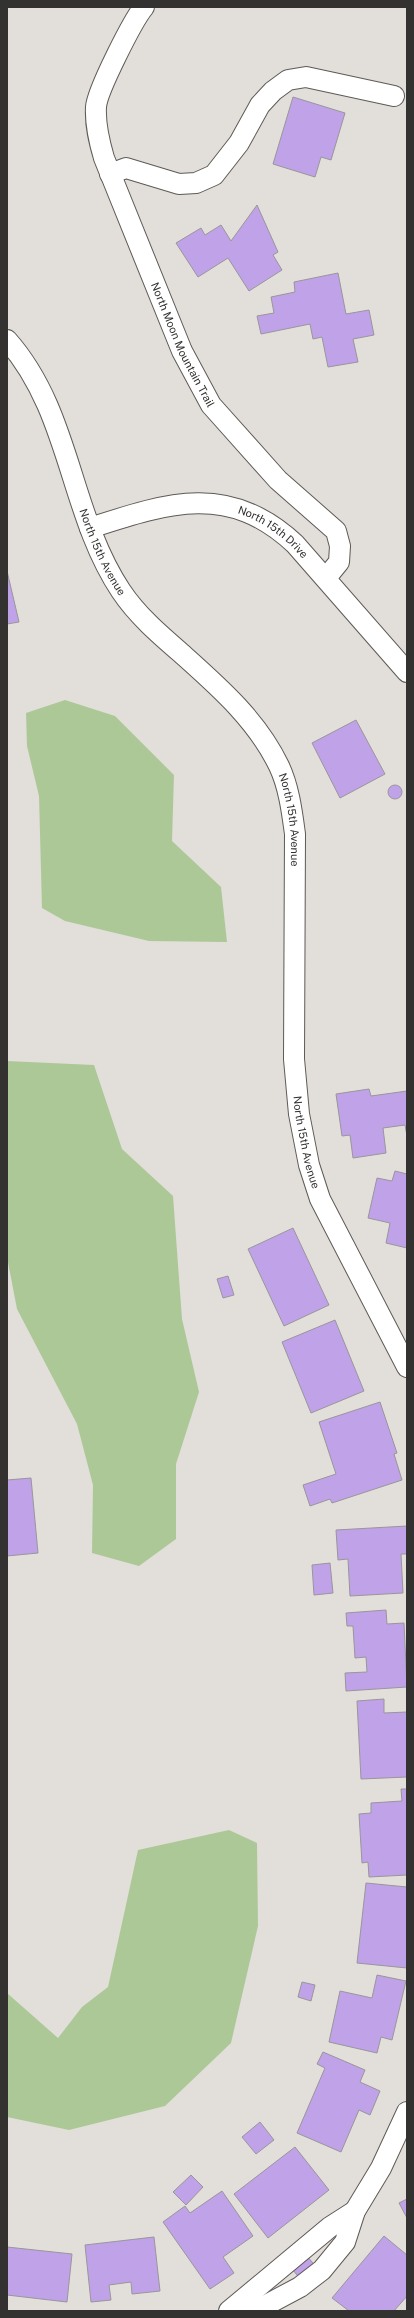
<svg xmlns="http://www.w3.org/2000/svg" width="414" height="2318" font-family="'Public Sans',sans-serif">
<rect width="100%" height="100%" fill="#e2ded9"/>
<g fill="#adc897">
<polygon points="65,700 115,716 174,775 172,841 221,887 227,942 149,941 65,921 42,908 39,796 27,746 26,713"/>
<polygon points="7,1061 94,1065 122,1149 173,1196 182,1319 199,1392 176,1464 176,1539 139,1566 92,1553 93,1485 77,1424 17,1309 7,1257"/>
<polygon points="229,1830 257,1843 258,1926 231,2043 165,2106 69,2130 7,2117 7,1993 58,2038 82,2007 108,1987 138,1850"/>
</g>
<g fill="#c0a2e9" stroke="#98969b">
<polygon points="293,97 345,113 331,160 321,157 315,177 273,164"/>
<polygon points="257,205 278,252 273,255 282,270 249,291 228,258 198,277 176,243 201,228 205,235 221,225 231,241"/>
<polygon points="338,273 346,314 369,310 374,335 353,339 358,362 328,367 322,337 313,339 310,324 261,334 257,316 274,313 271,297 295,292 294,282"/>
<polygon points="7,571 19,622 7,624"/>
<polygon points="356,720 385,774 340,798 312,743"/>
<circle cx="395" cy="792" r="7"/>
<polygon points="369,1089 371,1096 407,1091 407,1136 405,1125 383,1128 386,1153 353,1158 350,1135 342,1136 336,1094"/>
<polygon points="395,1171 407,1174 407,1248 386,1243 390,1223 368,1218 377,1178 392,1181"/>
<polygon points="293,1228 329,1305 284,1326 248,1249"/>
<polygon points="228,1276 234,1295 223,1298 217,1279"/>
<polygon points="335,1320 364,1391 311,1413 282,1342"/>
<polygon points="380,1402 397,1453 394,1454 402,1480 332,1503 330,1499 310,1506 303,1485 336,1474 319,1422"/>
<polygon points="31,1478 38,1553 7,1556 7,1480"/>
<polygon points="407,1526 407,1554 401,1554 403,1593 350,1596 348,1559 338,1560 336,1530"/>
<polygon points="330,1563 333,1593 314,1595 312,1565"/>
<polygon points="386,1610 387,1624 404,1623 407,1687 346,1691 345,1673 367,1672 366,1657 355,1658 353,1626 347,1626 346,1613"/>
<polygon points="384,1699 384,1713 407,1712 407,1777 361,1779 357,1701"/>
<polygon points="401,1789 407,1789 407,1875 369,1877 368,1862 362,1863 359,1814 371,1813 371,1803 402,1801"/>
<polygon points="366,1883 407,1887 407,1968 357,1963"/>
<polygon points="377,1975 406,1981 392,2040 381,2037 377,2053 329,2042 340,1991 372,1998"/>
<polygon points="302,1982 315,1985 311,2001 298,1997"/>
<polygon points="323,2052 365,2070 360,2082 380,2091 370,2115 359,2110 341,2152 297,2133 325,2068 317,2064"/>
<polygon points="260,2122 274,2140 256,2154 242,2137"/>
<polygon points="295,2147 329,2190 268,2238 234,2194"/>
<polygon points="191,2175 203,2187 186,2205 173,2192"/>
<polygon points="222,2191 253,2236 223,2257 234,2273 210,2289 163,2222 185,2206 190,2213"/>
<polygon points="407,2199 407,2218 399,2203"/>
<polygon points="384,2236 407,2255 407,2296 394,2311 349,2311 332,2298"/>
<polygon points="154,2237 160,2291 132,2294 131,2282 109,2285 111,2300 91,2302 85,2245"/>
<polygon points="7,2247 72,2254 67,2302 7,2295"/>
<polygon points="307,2256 317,2268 302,2281 292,2269"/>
</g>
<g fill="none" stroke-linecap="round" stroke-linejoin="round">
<defs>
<g id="street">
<path id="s1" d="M144,7C133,20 97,91 96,107C95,125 99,141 104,158L182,351L211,405L278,480L336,531L340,546L339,562L326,578"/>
<polyline points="110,174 126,168 179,184 196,183 214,175 239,143 260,105 273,91 288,80 306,77 394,96"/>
<path id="s2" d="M7,340C71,412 69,513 121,591C137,615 159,634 181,653C219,687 257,720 279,766C289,787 292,812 295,834L294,1059L299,1114L309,1165L320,1199L407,1367"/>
<path id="s3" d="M90,528C167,503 229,482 295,544L407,672"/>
<polyline points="229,2311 330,2227 355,2211"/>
<polyline points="255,2311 300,2287 322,2270 345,2242 355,2211 381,2168 407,2112"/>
</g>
</defs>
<use href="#street" stroke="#5e5a56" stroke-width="22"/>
<use href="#street" stroke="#fff" stroke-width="20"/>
</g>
<g text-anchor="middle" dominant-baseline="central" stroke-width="3" stroke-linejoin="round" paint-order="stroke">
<g font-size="11" fill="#333230" stroke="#e2ded9">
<text stroke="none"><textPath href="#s1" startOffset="366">North Moon Mountain Trail</textPath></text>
<text stroke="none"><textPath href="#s3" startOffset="194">North 15th Drive</textPath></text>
<text stroke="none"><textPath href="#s2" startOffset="234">North 15th Avenue</textPath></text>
<text stroke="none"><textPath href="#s2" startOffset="570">North 15th Avenue</textPath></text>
<text stroke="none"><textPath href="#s2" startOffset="894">North 15th Avenue</textPath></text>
</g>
</g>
<rect width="414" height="2318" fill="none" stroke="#333230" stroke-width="16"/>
</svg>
